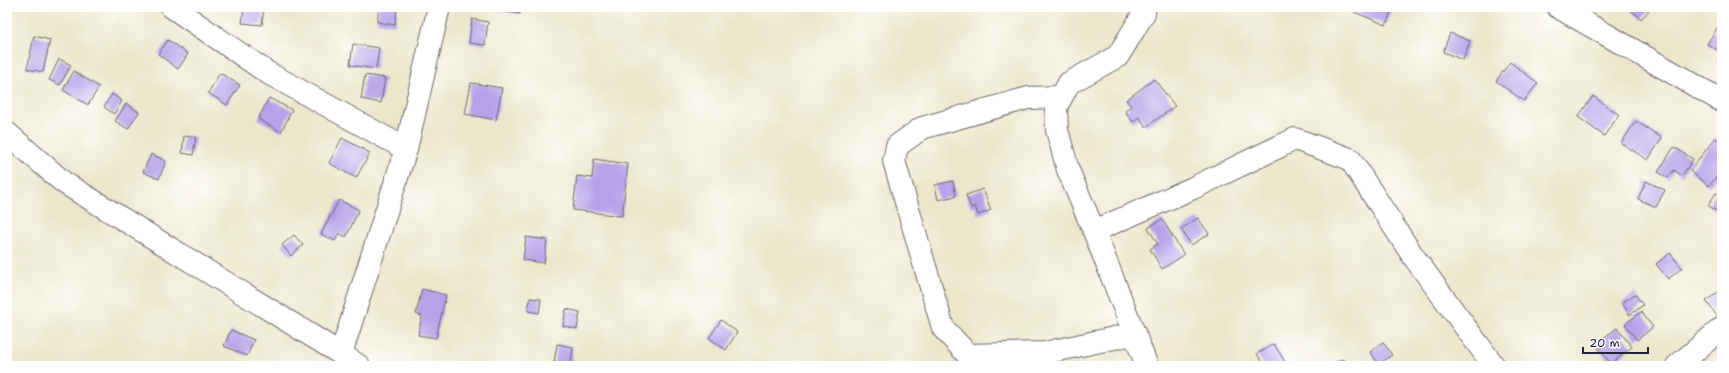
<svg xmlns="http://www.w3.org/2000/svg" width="1729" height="373" font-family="'Shantell Sans',sans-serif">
<rect width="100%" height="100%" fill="#fff"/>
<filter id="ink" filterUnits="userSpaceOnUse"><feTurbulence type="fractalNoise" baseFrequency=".025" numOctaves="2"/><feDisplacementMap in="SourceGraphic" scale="8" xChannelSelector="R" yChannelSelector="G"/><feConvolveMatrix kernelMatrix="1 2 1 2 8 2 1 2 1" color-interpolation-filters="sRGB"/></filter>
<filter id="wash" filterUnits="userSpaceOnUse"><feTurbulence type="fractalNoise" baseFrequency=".012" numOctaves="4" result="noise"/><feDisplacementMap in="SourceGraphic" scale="16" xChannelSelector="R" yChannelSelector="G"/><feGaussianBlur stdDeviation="0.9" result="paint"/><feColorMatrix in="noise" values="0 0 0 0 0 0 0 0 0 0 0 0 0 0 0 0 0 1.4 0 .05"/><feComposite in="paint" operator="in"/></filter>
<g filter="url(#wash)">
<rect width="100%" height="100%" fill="#ece7cb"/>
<g id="blocks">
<g fill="#b7a2e9">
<polygon points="244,7 264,7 262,25 242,23"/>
<polygon points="379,7 397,7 395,25 377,22"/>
<polygon points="489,7 536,7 536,10 521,8 520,14 489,9"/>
<polygon points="1357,7 1393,7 1386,25 1354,12"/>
<polygon points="1627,7 1652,7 1641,19"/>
<polygon points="472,19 488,22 485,45 469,43"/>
<polygon points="1719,25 1722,28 1722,53 1707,44"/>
<polygon points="1450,33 1470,41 1463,60 1443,52"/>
<polygon points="34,36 50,40 43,72 27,69"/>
<polygon points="168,40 188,54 178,69 158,54"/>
<polygon points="353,44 379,48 376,69 350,65"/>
<polygon points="59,59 71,65 60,85 49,80"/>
<polygon points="1510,62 1538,83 1524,101 1496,81"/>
<polygon points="74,71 99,87 88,105 63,90"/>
<polygon points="220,73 240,85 227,105 208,93"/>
<polygon points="365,75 385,78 381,103 361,99"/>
<polygon points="1154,79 1175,106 1146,127 1139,117 1133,122 1125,111 1131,106 1126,100"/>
<polygon points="471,83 502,88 496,120 465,114"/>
<polygon points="112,94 122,101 114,114 104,107"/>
<polygon points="1593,96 1619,115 1604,136 1578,117"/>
<polygon points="269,98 292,110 281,132 258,119"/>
<polygon points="126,104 139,112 128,129 115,121"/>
<polygon points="1636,121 1662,138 1648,160 1621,143"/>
<polygon points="184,136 196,137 193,155 182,153"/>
<polygon points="342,138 370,153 356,178 329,163"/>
<polygon points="1715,138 1722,143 1722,179 1717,176 1709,186 1690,171"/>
<polygon points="1674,147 1693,159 1682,176 1674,170 1668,178 1658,172"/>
<polygon points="151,154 166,161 159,179 143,172"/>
<polygon points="594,159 628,164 622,216 573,210 577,176 592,178"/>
<polygon points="953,181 956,196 938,200 935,185"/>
<polygon points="1646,181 1665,190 1656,207 1638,199"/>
<polygon points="983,189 991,210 978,215 975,206 971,208 966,195"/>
<polygon points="1716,193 1722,196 1722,202 1716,211 1708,205"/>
<polygon points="339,200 359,210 346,237 339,233 335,241 321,234"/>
<polygon points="1198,218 1209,234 1191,245 1181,229"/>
<polygon points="1162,219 1184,255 1162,269 1150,249 1158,244 1148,228"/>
<polygon points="294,235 303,245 291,256 282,245"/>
<polygon points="526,237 547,240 544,263 523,260"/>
<polygon points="1670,253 1682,268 1668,279 1656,264"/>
<polygon points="422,289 446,295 436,338 418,335 422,316 416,314"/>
<polygon points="1722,289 1722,312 1717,316 1706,301"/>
<polygon points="1635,294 1643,305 1630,315 1622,303"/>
<polygon points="530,298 541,299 539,313 528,311"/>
<polygon points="566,309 580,312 577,329 563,326"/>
<polygon points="1641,312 1653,327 1637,340 1625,324"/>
<polygon points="721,320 737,332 726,350 709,338"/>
<polygon points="1617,328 1632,347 1611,364 1595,344"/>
<polygon points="231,330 254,340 247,356 224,346"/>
<polygon points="1383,342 1392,355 1379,364 1370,352"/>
<polygon points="557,344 573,347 571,365 554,363"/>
<polygon points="1274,344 1285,362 1279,366 1265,366 1257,354"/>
<polygon points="1343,359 1346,366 1328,366"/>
</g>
</g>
</g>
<g filter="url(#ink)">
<use href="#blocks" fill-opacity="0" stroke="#69676d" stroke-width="1"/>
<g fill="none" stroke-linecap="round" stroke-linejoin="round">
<defs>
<g id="minor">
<polyline points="172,7 268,73 406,149"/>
<polyline points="1145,7 1144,13 1118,56 1069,83 1056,107 1057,130 1068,170 1094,231 1147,366"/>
<polyline points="1558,7 1722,101"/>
<polyline points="1061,97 1028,98 922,128 897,146 894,161 943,328 968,355 1044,353 1133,334"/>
<polyline points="7,133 63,182 341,354"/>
<polyline points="1094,231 1193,188 1295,139 1350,159 1413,256 1494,366"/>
<polyline points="359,366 341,354 406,149 439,7"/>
<polyline points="1677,366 1722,328"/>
</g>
</defs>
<use href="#minor" stroke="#69676d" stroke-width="24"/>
<use href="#minor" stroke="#fff" stroke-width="22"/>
</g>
</g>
<rect width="1729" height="373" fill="none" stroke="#fff" stroke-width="24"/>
<path d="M1583 347v6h65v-6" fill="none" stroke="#22223b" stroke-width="2"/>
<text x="1589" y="347" font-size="12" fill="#22223b" stroke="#ffffff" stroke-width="3" paint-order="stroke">20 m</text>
</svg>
